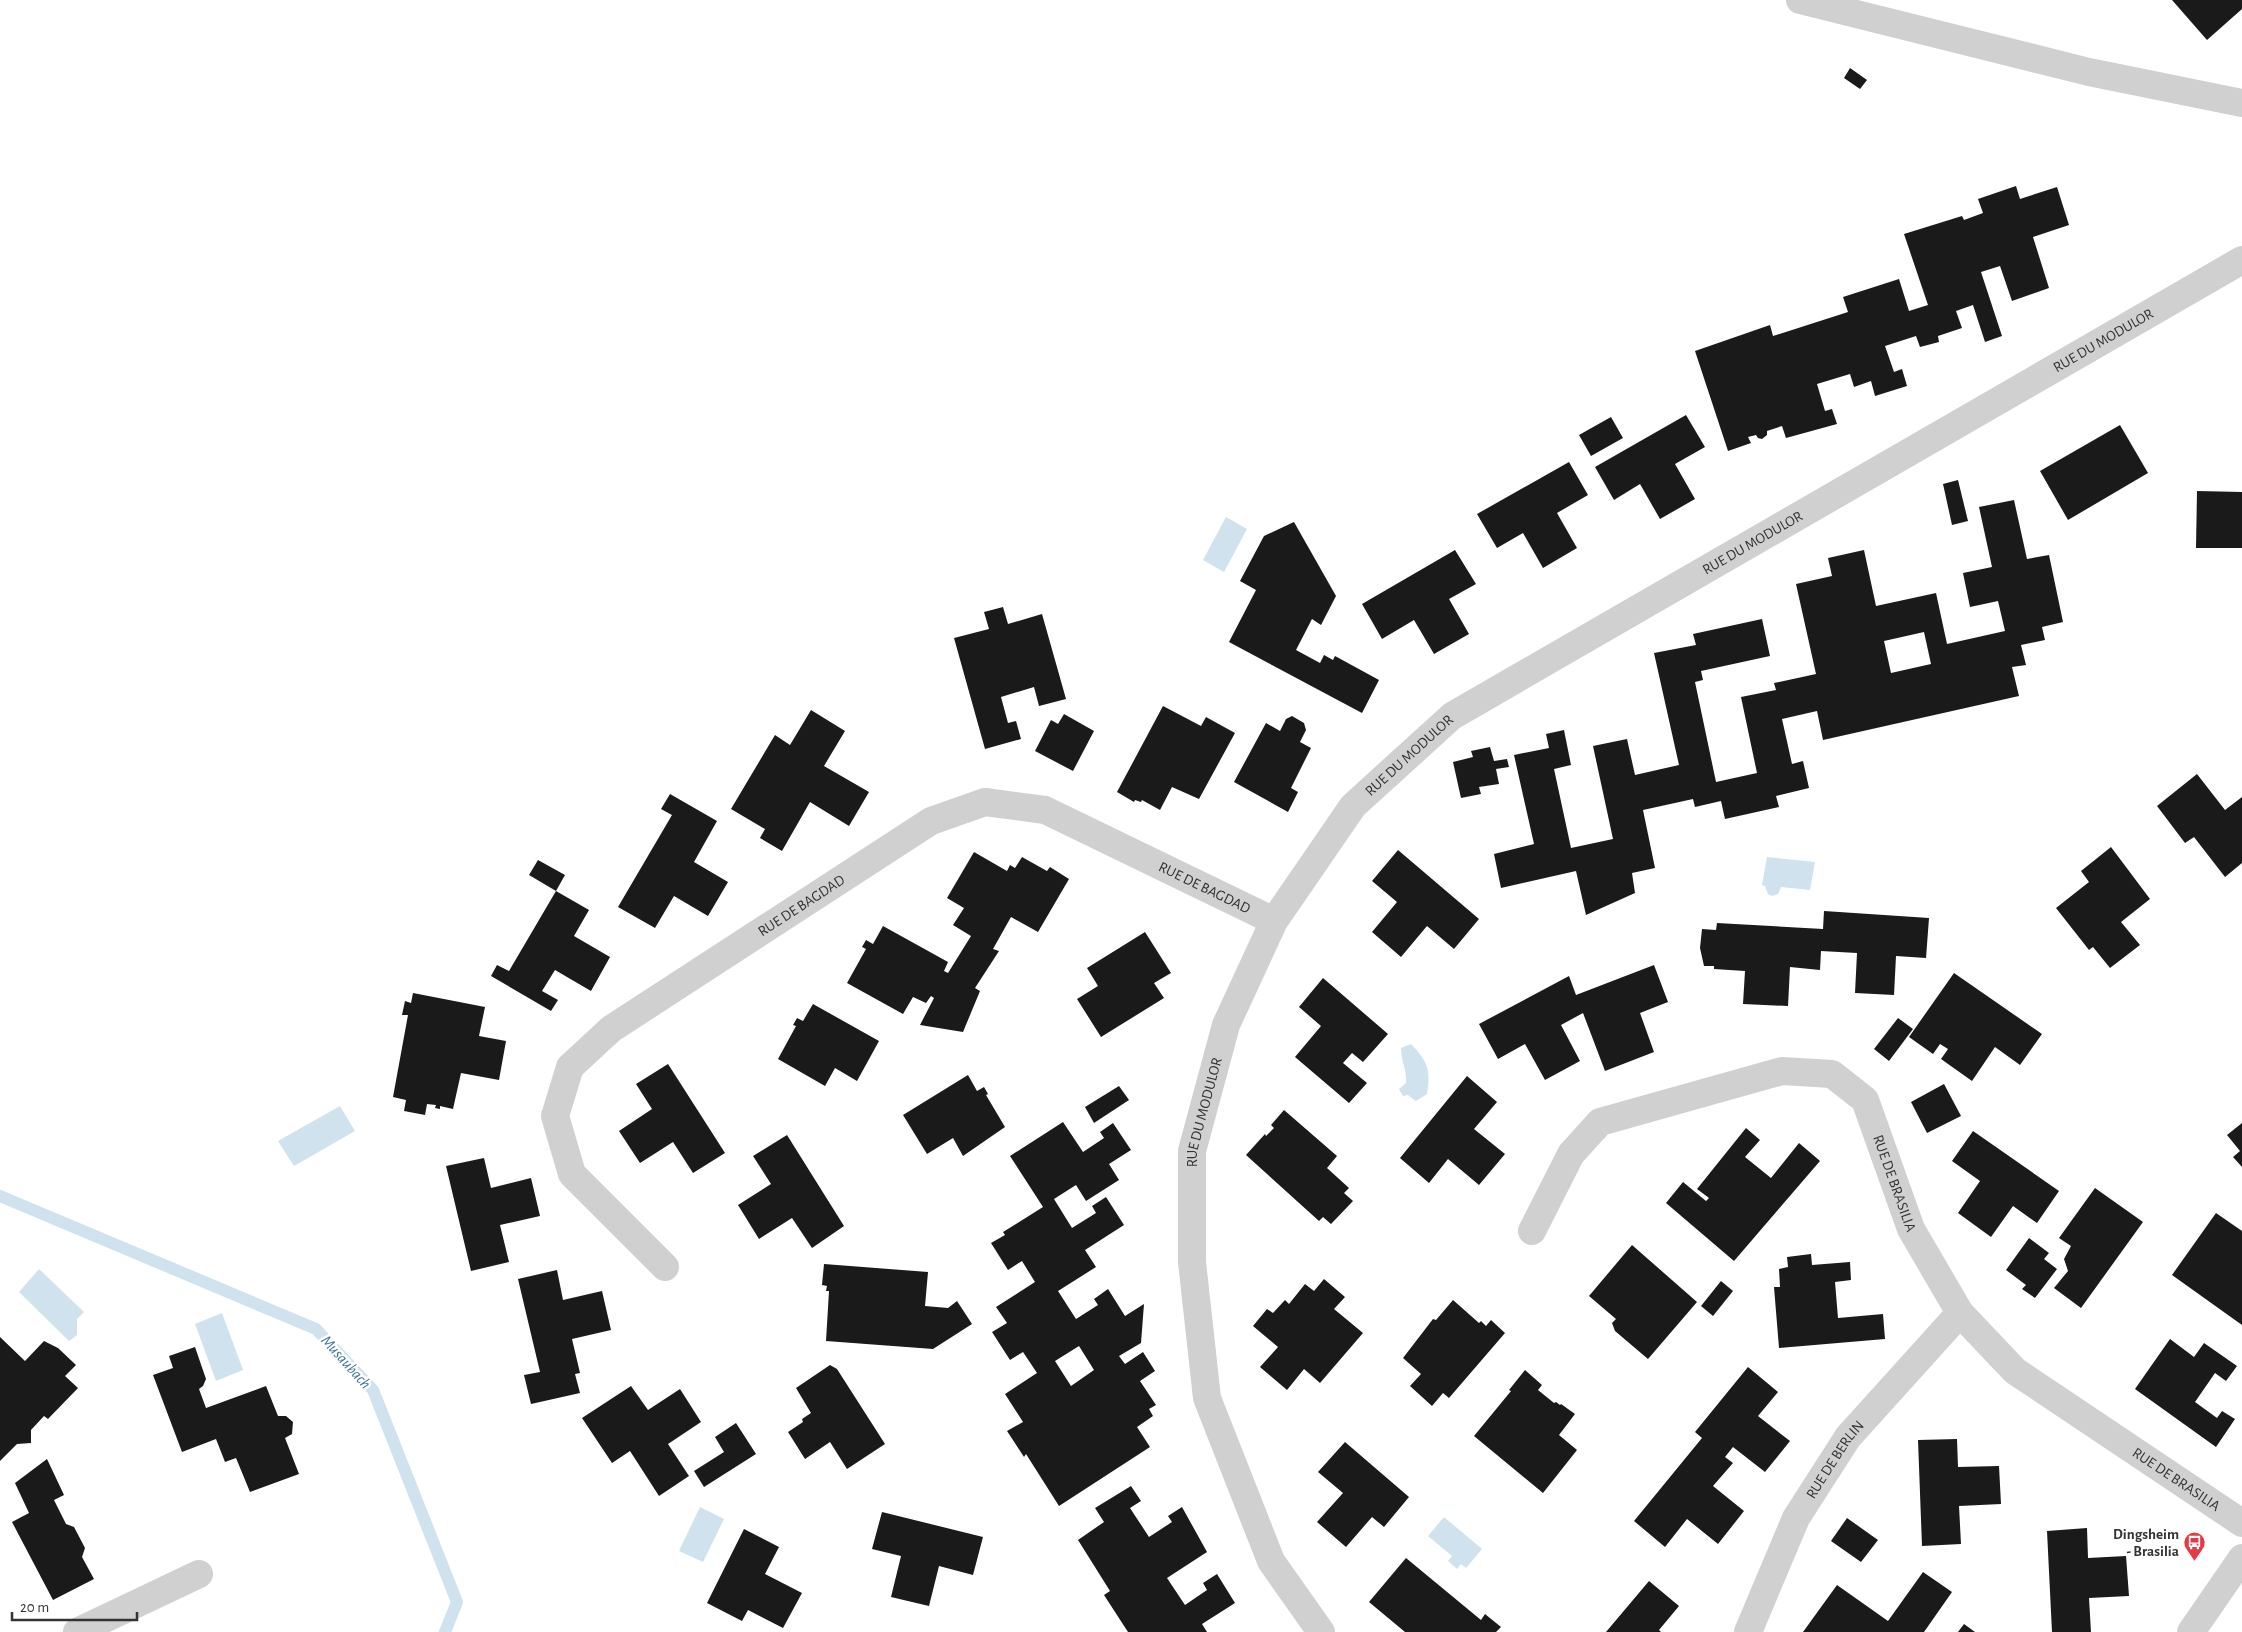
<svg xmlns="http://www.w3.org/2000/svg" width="2242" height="1632" font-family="'Alegreya Sans',sans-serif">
<rect width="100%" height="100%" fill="#fff"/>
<g fill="#cfe2ee">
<polygon points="1226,517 1247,529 1224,572 1203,560"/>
<polygon points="1767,857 1815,862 1810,890 1781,887 1778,894 1772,896 1768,894 1765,886 1762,885"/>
<path d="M1411,1044C1428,1062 1431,1070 1427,1094L1416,1101L1408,1095L1403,1096L1399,1089L1406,1083C1407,1069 1401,1062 1401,1048Z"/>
<polygon points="340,1106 355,1131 294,1166 278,1141"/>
<polygon points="39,1269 84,1312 77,1319 77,1335 69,1341 19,1292"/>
<polygon points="222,1313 243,1370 216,1381 195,1324"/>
<polygon points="700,1507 724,1519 703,1562 679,1551"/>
<polygon points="1444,1517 1482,1549 1466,1568 1461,1564 1457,1569 1448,1561 1452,1556 1428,1536"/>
</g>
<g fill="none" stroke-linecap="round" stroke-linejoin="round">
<polyline stroke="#cfe2ee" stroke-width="12" points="0,1196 316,1329 373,1390 457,1602 445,1632"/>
</g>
<g fill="#1a1a1a" fill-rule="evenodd">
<polygon points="2172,0 2242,0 2242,9 2207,40"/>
<polygon points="1850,68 1867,80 1860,89 1844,78"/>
<polygon points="2016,186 2020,199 2057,187 2069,225 2033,237 2049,288 2012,301 2000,266 1981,272 2002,336 1985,342 1973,305 1956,311 1962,328 1938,336 1939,342 1920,347 1916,336 1885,346 1894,372 1902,369 1907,386 1875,396 1871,381 1854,387 1850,374 1817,384 1825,411 1832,409 1837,424 1786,438 1782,426 1767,431 1767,435 1762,439 1758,438 1756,435 1748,437 1751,443 1728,451 1695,351 1770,325 1773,336 1848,312 1843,297 1899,279 1909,311 1928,305 1904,234 1962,216 1964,220 1983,213 1978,199"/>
<polygon points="1686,415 1705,447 1675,464 1695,499 1660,519 1640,484 1614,500 1595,467"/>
<polygon points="1611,417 1623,438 1591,456 1579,435"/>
<polygon points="2120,425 2148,473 2068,520 2040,471"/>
<polygon points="1569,462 1588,495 1557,513 1577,548 1543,568 1523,533 1497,548 1477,514"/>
<polygon points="1958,480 1968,521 1952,525 1943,484"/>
<polygon points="2197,491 2242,492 2242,548 2196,548"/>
<path d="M2014,500L2027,559L2049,555L2063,622L2042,627L2045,640L2021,645L2026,665L2012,667L2019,696L1823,740L1817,711L1782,719L1792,764L1803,761L1809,788L1776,796L1779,807L1725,819L1721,801L1695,807L1693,799L1643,810L1655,868L1632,873L1635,893L1586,915L1576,871L1501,888L1494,854L1534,844L1514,755L1549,748L1546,734L1564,730L1571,765L1554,769L1571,848L1613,839L1593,746L1627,739L1635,775L1679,765L1654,653L1696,645L1693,634L1762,619L1770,656L1701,671L1703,680L1695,682L1716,782L1757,773L1741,697L1776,690L1774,683L1816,674L1796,584L1832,576L1828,558L1864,550L1876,606L1936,593L1947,644L2005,631L1998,601L1970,607L1963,573L1992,567L1979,507ZM1924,632L1931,664L1891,673L1884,641Z"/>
<polygon points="1294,522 1336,596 1321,625 1312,619 1296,650 1320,663 1324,655 1333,660 1335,656 1379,680 1362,713 1229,642 1256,590 1240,581 1264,536"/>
<polygon points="1455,550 1476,584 1449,599 1469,634 1434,654 1414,620 1382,639 1362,604"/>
<polygon points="1003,607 1008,624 1042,614 1066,699 1039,706 1034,687 1001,697 1008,723 1016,721 1021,739 985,749 954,638 989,629 984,612"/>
<polygon points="1163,706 1201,726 1206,717 1235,733 1199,799 1172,787 1160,810 1142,800 1141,802 1135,800 1134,802 1117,792"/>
<polygon points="811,710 845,731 824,766 869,792 849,826 810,802 782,851 760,838 765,829 731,809 775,735 790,745"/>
<polygon points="1064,714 1094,731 1073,771 1035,751 1051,720 1058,724"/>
<polygon points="1292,716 1304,723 1306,730 1300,742 1311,748 1291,788 1298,792 1288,812 1234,782 1266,723 1280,731 1286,719"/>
<polygon points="1490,747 1494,761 1507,759 1509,767 1496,769 1499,784 1479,787 1481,794 1461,798 1453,762 1473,757 1471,751"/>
<polygon points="2197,774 2225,810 2242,797 2242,863 2225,877 2194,837 2185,843 2157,806"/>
<polygon points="670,794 717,821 694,862 728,882 708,916 674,896 655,928 618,907 672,815 661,809"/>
<polygon points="2111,847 2150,899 2121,922 2140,945 2110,968 2093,947 2089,950 2056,908 2089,882 2081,871"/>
<polygon points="1398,850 1479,919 1454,949 1427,926 1401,957 1372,932 1397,902 1372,881"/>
<polygon points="974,852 1007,871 1010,865 1015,868 1022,857 1047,871 1050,867 1069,879 1038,932 1011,917 993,949 999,951 975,988 980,991 963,1032 920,1025 934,998 931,996 926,1003 913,997 903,1014 847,983 866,949 862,947 866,940 873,944 883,926 948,962 944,971 948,973 971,936 953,925 964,908 947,898"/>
<polygon points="538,860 565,875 556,891 589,910 574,936 610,957 591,991 555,970 542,991 558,1000 551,1011 491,976 497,965 509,971 556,891 529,875"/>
<polygon points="1824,911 1929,918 1926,958 1896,956 1894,995 1855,993 1857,953 1821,951 1820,970 1790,967 1788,1006 1743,1004 1745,971 1714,969 1714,966 1704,966 1700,948 1702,929 1716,930 1717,923 1823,929"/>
<polygon points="1145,932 1171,973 1154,983 1164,998 1101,1037 1077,999 1098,986 1087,968"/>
<polygon points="1654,965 1668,1002 1640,1013 1654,1052 1605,1071 1583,1013 1561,1025 1580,1061 1545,1080 1525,1044 1498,1059 1479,1024 1569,976 1576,995"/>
<polygon points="1954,973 2042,1034 2020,1065 1995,1047 1972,1081 1941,1059 1948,1049 1940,1044 1933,1054 1909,1037"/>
<polygon points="1323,978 1388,1034 1363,1062 1352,1053 1343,1063 1367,1083 1349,1103 1295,1057 1321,1026 1299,1007"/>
<polygon points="413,993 485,1007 479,1036 506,1041 499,1080 461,1073 453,1109 440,1106 440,1109 435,1108 436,1105 427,1104 425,1115 404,1111 406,1100 393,1097 408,1015 402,1015 405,1001 411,1003"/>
<polygon points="813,1004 879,1041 857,1081 835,1068 825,1086 778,1059 796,1026 793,1025 797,1018 803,1021"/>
<polygon points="1898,1018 1913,1029 1889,1061 1874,1049"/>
<polygon points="668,1064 725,1153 693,1173 673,1142 640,1163 619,1131 652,1109 636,1084"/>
<polygon points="968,1075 977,1091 984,1087 988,1094 986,1095 1005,1127 963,1156 953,1138 927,1154 903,1115"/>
<polygon points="1467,1076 1497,1102 1474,1129 1505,1154 1479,1185 1448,1159 1429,1183 1400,1158"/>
<polygon points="1944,1084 1961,1116 1927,1133 1911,1102"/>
<polygon points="1119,1086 1129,1100 1094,1123 1085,1107"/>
<polygon points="1284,1110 1337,1156 1327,1168 1349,1188 1344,1193 1353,1201 1331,1224 1323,1217 1319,1221 1246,1155 1265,1134 1266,1136 1274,1128 1271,1125"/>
<path d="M1063,1122L1083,1152L1104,1138L1100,1132L1113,1123L1131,1150L1109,1164L1119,1180L1086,1201L1076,1185L1054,1199L1072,1228L1096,1213L1092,1206L1106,1197L1124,1225L1085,1250L1096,1267L1058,1291L1076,1319L1098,1305L1094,1299L1108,1289L1125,1316L1144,1304L1141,1343L1119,1356L1125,1364L1143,1352L1155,1371L1140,1381L1156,1405L1149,1409L1153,1416L1137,1427L1150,1447L1059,1506L1026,1454L1024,1457L1007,1431L1023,1422L1005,1394L1037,1373L1023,1352L1010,1360L992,1332L1007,1323L996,1307L1035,1282L1022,1261L1008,1270L991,1243L1005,1235L1003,1232L1043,1207L1010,1156ZM1079,1346L1094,1370L1071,1386L1055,1361Z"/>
<polygon points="2242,1123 2242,1167 2233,1157 2240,1151 2227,1135"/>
<polygon points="1746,1128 1760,1140 1745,1157 1771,1178 1799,1143 1820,1161 1734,1261 1666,1203 1683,1182 1706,1201 1709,1198 1697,1189"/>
<polygon points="1973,1131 2059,1191 2037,1223 2013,1206 1991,1237 1958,1213 1980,1181 1952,1161"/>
<polygon points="787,1135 844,1226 812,1248 792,1218 759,1239 738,1205 771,1184 753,1156"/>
<polygon points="484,1158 491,1188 531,1178 540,1216 500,1225 509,1262 471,1271 446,1166"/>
<polygon points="2095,1188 2143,1222 2081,1308 2054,1288 2068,1271 2064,1259 2071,1246 2059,1238"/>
<polygon points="2216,1213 2242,1231 2242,1325 2172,1275"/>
<polygon points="2029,1238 2049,1253 2044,1259 2057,1269 2035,1298 2022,1289 2026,1285 2006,1270"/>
<polygon points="1632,1245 1697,1302 1648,1359 1615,1331 1612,1323 1616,1319 1589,1296"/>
<polygon points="1811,1254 1812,1265 1850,1262 1851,1280 1835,1282 1838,1318 1883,1314 1885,1339 1779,1348 1774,1287 1780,1287 1779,1269 1788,1267 1787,1257"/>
<polygon points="824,1264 928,1272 925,1306 948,1308 957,1301 972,1324 933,1349 826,1341 829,1291 826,1291 827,1286 822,1285"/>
<polygon points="557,1270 563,1300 602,1291 611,1330 572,1339 580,1373 575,1374 580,1393 531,1404 524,1375 540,1372 518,1279"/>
<polygon points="1324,1279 1345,1297 1334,1309 1363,1333 1320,1383 1304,1369 1287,1390 1260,1367 1278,1347 1253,1326 1267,1309 1273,1313 1285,1300 1289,1304 1305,1284 1314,1291"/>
<polygon points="1721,1281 1733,1291 1713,1316 1701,1306"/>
<polygon points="1453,1300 1479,1323 1481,1321 1486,1326 1491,1320 1505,1333 1449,1398 1443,1393 1432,1406 1410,1386 1421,1374 1403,1358 1433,1319 1436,1320"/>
<polygon points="0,1337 25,1361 44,1341 58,1348 76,1365 65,1376 78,1388 48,1419 44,1416 31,1430 31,1443 17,1444 0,1461"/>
<polygon points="2170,1339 2194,1357 2204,1343 2237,1366 2226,1381 2215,1373 2195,1402 2217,1418 2222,1411 2235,1419 2216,1447 2135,1389"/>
<polygon points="195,1347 206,1379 203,1386 199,1389 206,1408 266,1386 278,1416 286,1416 293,1422 292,1434 285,1438 299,1474 250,1492 236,1458 225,1462 216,1439 182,1452 153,1375 173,1368 169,1356"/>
<polygon points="830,1365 837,1369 885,1444 847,1469 830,1442 805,1459 788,1432 803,1422 802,1419 811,1413 796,1388"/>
<polygon points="1748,1367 1778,1392 1758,1416 1790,1441 1765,1472 1733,1447 1725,1457 1733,1463 1713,1486 1744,1511 1718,1544 1687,1519 1665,1547 1634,1521 1702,1438 1695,1432"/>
<polygon points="1525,1370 1542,1385 1538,1390 1554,1403 1556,1402 1560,1405 1561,1404 1575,1414 1559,1435 1577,1450 1543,1493 1474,1436 1511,1391 1509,1390"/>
<polygon points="631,1386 648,1410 680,1389 701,1422 668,1444 689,1476 659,1496 630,1451 612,1463 582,1418"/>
<polygon points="736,1423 756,1454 704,1487 694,1471 724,1452 715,1437"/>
<polygon points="1957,1439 1958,1467 1999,1466 2001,1504 1959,1506 1961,1544 1922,1546 1918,1440"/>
<polygon points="1345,1442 1409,1497 1384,1527 1372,1517 1346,1547 1317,1522 1343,1493 1318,1472"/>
<polygon points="47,1459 64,1495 54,1500 66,1524 74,1527 85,1548 82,1557 94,1579 53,1600 12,1522 29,1513 15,1483"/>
<polygon points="1131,1486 1141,1501 1130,1508 1149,1537 1172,1522 1168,1516 1182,1507 1207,1552 1167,1578 1185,1605 1207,1590 1203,1583 1217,1574 1235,1603 1202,1624 1207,1632 1128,1632 1104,1595 1110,1591 1078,1540 1104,1522 1095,1508"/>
<polygon points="882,1512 983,1537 973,1575 939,1566 929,1606 891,1597 901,1556 872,1549"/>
<polygon points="1847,1518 1878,1540 1861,1562 1831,1541"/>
<polygon points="2087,1528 2088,1558 2126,1556 2129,1596 2089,1598 2091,1632 2052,1632 2047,1531"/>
<polygon points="744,1529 779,1547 765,1574 802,1593 783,1628 748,1610 742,1621 707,1603"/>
<polygon points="1406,1558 1481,1620 1485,1614 1501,1627 1496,1632 1405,1632 1369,1602"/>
<polygon points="1923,1572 1952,1592 1924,1632 1803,1632 1837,1585 1888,1621"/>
<polygon points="1649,1581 1679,1606 1659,1630 1661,1632 1606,1632"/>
<polygon points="1964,1624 1975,1632 1958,1632"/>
</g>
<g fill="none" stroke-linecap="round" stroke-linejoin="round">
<g stroke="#d0d0d0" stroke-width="28">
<polyline points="1800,0 2089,72 2242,103"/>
<path id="s1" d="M1532,1231L1571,1154L1600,1122L1782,1071L1832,1074L1865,1100L1911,1229L1960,1313L2015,1371L2242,1523"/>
<path id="s2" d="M665,1267L572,1174L555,1116L570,1067L611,1029L931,821L985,802L1045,810L1274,921"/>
<polyline points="77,1632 199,1574"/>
<path id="s3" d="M1321,1632L1271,1561L1207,1398L1192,1262V1151L1226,1025L1274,921L1353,806L1452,716L2242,260"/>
<path id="s4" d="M1748,1632L1796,1518L1848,1437L1960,1313"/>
<polyline points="2191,1632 2242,1558"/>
</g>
</g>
<defs>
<symbol id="bus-pin" viewBox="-11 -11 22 30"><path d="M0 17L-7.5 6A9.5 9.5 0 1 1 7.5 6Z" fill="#e63946" stroke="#fff"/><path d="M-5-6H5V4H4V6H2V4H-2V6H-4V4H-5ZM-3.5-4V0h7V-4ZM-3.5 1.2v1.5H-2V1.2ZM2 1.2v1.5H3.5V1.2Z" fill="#fff"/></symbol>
</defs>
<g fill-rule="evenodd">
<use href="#bus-pin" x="2182" y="1530" width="25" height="34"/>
</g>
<g text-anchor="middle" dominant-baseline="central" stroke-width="5" stroke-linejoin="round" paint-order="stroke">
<g font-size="15" fill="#333" stroke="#fff">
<text stroke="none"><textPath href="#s3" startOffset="1780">RUE DU MODULOR</textPath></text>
<text stroke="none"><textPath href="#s3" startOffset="1375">RUE DU MODULOR</textPath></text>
<text stroke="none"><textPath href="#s3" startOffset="970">RUE DU MODULOR</textPath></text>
<text stroke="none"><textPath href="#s2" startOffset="976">RUE DE BAGDAD</textPath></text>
<text stroke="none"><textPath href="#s2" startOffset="526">RUE DE BAGDAD</textPath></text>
<text stroke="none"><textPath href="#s3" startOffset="550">RUE DU MODULOR</textPath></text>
<text stroke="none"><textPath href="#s1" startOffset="499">RUE DE BRASILIA</textPath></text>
<text stroke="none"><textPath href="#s4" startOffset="194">RUE DE BERLIN</textPath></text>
<text stroke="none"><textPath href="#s1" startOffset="919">RUE DE BRASILIA</textPath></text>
</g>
<g font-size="15" font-weight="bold" fill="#333" stroke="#fff" text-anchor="end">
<text x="2179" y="1534">Dingsheim<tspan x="2179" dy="17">- Brasilia</tspan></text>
</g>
<g font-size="16" font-style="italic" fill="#3f7597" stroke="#fff">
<text transform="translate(346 1362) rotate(48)">Musaubach</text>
</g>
</g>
<path d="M12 1612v8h125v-8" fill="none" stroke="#333333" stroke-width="2.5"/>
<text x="20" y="1612" font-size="15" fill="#333333" stroke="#ffffff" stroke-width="4" paint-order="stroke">20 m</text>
</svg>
